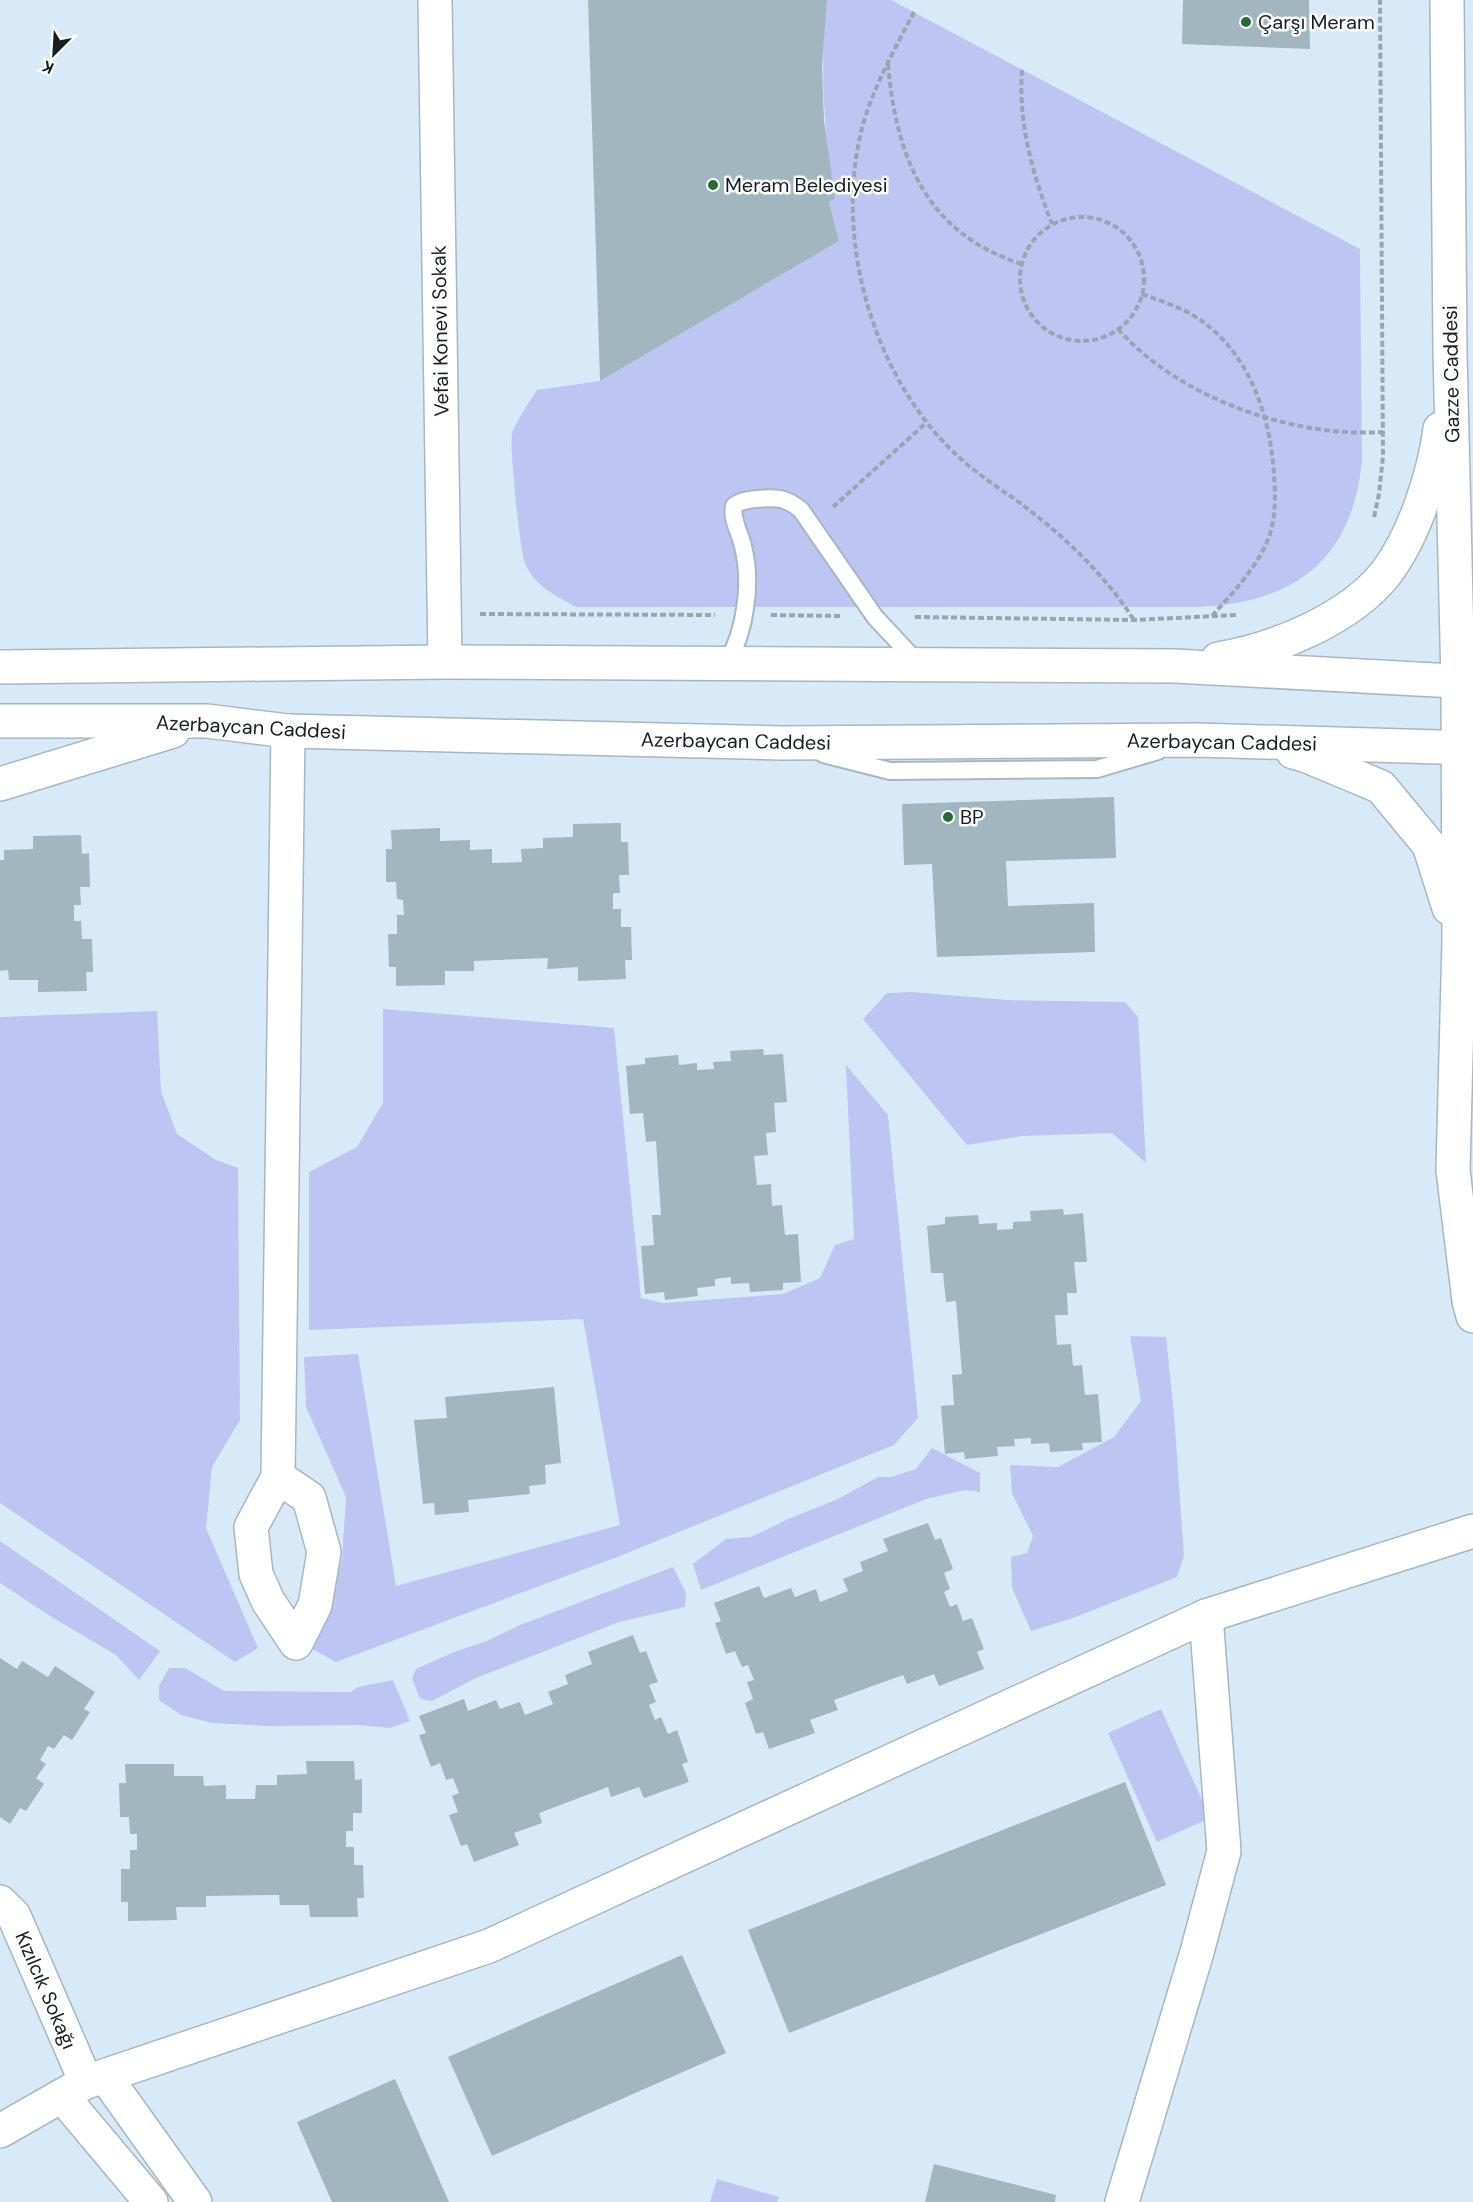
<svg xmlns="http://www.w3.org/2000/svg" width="1473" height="2202" font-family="'DM Sans',sans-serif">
<rect width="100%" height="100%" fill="#d8eaf7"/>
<g fill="#bdc6f3">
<path d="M827,0H891L1360,249L1362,461C1352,560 1295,603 1198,607H576C556,596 533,585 525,563C520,552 509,443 512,434C515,423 530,401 537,390L600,381L839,241L829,202L835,199C824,132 819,67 827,0Z"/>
<polygon points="912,992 1008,1000 1125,1002 1138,1017 1146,1163 1112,1133 1022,1136 967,1145 863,1019 887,993"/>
<polygon points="383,1009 614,1028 641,1298 664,1303 783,1294 820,1278 835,1245 854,1239 846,1065 888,1115 918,1418 894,1445 617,1557 336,1662 307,1646 342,1558 346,1497 306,1407 304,1357 358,1354 396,1586 620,1525 583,1319 309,1330 309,1172 357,1147 383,1103"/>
<polygon points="157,1011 161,1091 177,1134 216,1160 238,1168 240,1420 212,1467 206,1528 258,1648 235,1662 0,1503 0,1017"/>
<polygon points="1130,1336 1166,1337 1174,1414 1184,1556 1177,1577 1073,1618 1031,1631 1012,1588 1011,1557 1027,1553 1033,1536 1012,1493 1010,1465 1058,1467 1114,1437 1141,1401"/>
<polygon points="932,1448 980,1473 980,1492 965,1490 926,1499 701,1590 693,1564 726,1539 751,1537 788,1519 838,1499 878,1477 891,1477 916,1469"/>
<polygon points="0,1541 160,1651 139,1680 116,1655 50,1616 0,1583"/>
<polygon points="673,1567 686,1593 685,1607 619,1622 476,1678 432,1701 420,1699 412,1678 416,1669 454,1652 487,1641 520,1625"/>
<polygon points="169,1668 185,1668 224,1691 351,1692 358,1687 393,1680 410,1721 390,1728 359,1725 268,1726 212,1723 181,1715 159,1700 159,1686"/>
<polygon points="1161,1709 1210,1818 1157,1842 1108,1733"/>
<polygon points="717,2179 779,2197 777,2202 710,2202"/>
</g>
<g fill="#a1b6be">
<polygon points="588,0 827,0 822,66 824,120 835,199 829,202 839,241 600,381"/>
<polygon points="1183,0 1309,0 1310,49 1182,44"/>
<polygon points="1114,797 1116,858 1006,861 1008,906 1094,903 1095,952 937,957 932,864 904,865 902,804"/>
<polygon points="621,823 621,842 628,842 629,875 619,875 620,893 613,893 613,909 621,909 621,927 631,927 632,960 625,960 626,979 578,981 578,967 547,969 548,958 474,961 474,971 445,971 445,985 396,986 396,967 389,967 388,934 397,934 397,915 404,915 403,900 397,899 396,882 386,882 386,849 392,849 391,830 440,828 440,841 470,840 470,850 492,849 492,863 522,862 521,849 543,848 543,838 573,837 573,824"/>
<polygon points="81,835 82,854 89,853 90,887 80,887 81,905 74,905 74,921 81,921 82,939 92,939 93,972 86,972 87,991 38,992 38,980 9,980 8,970 0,971 0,860 4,860 4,850 33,849 33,836"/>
<polygon points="763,1049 764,1055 783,1054 787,1102 774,1103 776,1132 766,1133 768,1155 754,1156 757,1185 771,1184 772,1206 782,1205 785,1235 798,1234 801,1282 783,1283 783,1290 750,1292 749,1283 731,1284 731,1277 715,1279 715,1286 697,1288 698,1296 665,1300 664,1292 645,1294 641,1246 654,1245 652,1215 661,1215 656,1141 646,1142 643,1113 630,1114 626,1066 645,1064 645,1058 678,1055 679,1065 697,1063 697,1070 714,1069 713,1062 731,1061 730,1051"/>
<polygon points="1063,1209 1064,1215 1083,1213 1087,1262 1074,1262 1077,1293 1067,1293 1068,1315 1055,1315 1057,1345 1071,1344 1073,1366 1082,1365 1085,1395 1098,1394 1102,1442 1082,1443 1083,1450 1050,1452 1049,1443 1031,1444 1031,1438 1014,1439 1015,1446 997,1447 998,1456 965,1459 964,1452 945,1454 941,1406 954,1405 952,1375 962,1374 956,1301 946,1302 943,1273 931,1273 927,1226 945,1224 945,1217 978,1215 979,1224 997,1223 997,1230 1013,1229 1013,1222 1031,1221 1030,1211"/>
<polygon points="554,1387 561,1463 545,1465 546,1484 529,1486 530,1494 468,1500 469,1512 435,1515 434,1503 423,1504 414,1420 447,1418 445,1397"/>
<polygon points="928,1523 935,1540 941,1538 953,1569 944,1573 950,1589 944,1592 950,1607 957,1604 963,1621 972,1618 984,1649 977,1652 984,1669 939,1686 934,1674 907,1684 903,1675 834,1700 838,1710 810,1720 815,1733 769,1749 763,1732 756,1734 745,1703 753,1699 747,1682 754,1680 748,1665 742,1667 735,1651 726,1654 715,1623 721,1621 714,1603 759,1586 764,1598 791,1588 795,1597 816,1589 820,1602 848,1591 843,1579 863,1571 860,1562 888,1551 883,1539"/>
<polygon points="633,1635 640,1653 646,1651 658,1682 649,1685 656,1702 649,1705 655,1720 661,1717 668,1734 677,1730 688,1762 682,1764 689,1782 644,1798 639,1787 611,1797 608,1787 539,1813 542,1823 514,1833 519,1845 474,1862 467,1844 461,1846 449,1815 458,1812 452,1796 459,1793 453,1778 446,1780 440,1763 431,1767 419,1735 426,1733 419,1716 464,1699 468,1711 496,1700 500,1709 520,1702 525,1715 553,1704 548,1692 568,1684 565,1675 592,1664 588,1652"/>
<polygon points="0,1658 17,1669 22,1661 48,1677 55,1666 95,1692 84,1709 90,1712 72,1740 64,1735 54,1749 48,1746 40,1760 46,1764 36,1778 44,1784 26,1811 20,1808 10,1824 0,1817"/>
<polygon points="306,1761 354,1761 355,1780 362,1779 362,1813 353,1813 353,1831 346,1831 346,1847 354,1847 354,1865 363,1865 364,1898 357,1898 358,1917 310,1917 309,1905 280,1905 279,1895 206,1896 206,1907 176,1907 177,1920 128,1921 128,1902 121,1902 121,1869 130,1869 130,1850 137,1850 137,1834 130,1834 129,1817 120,1817 119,1783 126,1783 125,1764 174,1764 174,1776 203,1776 204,1786 226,1785 226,1799 255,1799 256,1785 277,1785 277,1775 307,1774"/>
<polygon points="1125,1782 1166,1885 789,2033 748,1930"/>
<polygon points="682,1955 726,2053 492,2156 448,2057"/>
<polygon points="395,2079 449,2202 332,2202 297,2122"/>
<polygon points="934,2164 1056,2195 1055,2202 925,2202"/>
</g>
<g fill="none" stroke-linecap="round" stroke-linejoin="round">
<defs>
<g id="lane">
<path d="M727,663C746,630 752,582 743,546C740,533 731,519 734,506C740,498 775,497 784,500C791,502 796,506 801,510L875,617L917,662"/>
<polyline points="823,754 890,771 1097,769 1158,751"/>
</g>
<g id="street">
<polyline points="435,0 445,662"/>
<polyline points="278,1477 309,1498 324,1552 315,1605 296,1643 268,1601 256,1574 251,1527 278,1477 288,731"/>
<polyline points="0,1902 14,1916 86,2082"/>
<polyline points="0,2131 86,2082 489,1946 1206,1616 1473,1531"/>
<polyline points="1122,2202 1197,1952 1224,1851 1206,1616"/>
</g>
<g id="secondary">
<polyline points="1447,0 1450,353 1458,682 1459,941 1453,1170 1469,1301 1473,1316"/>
<path d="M1218,659C1274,650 1350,619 1386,573C1414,536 1434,475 1440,429"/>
<polyline points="0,667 445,662 1175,666 1473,682"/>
<polyline points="0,721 207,721 288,731 782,743 1197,740 1473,748"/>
<polyline points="1293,752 1307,756 1381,787 1429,845 1449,908"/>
<polyline points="0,784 173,731"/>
<polyline points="105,2076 195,2202"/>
<polyline points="62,2096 151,2202"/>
</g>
</defs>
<use href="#lane" stroke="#a6b7c3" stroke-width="20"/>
<use href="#street" stroke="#a6b7c3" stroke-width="36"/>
<use href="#secondary" stroke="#a6b7c3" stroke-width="36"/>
<g stroke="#98a6b0" stroke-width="4" stroke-dasharray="6 3" stroke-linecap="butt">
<path d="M914,12C895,49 873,87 862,128C833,241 874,382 962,460C981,477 1004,491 1024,506C1067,539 1104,574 1134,620"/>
<path d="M888,64C896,157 926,234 1022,264"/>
<path d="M1022,70C1018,124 1033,175 1052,224"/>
<circle cx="1082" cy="279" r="62"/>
<path d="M1142,294C1158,300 1174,305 1189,313C1243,343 1267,404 1273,462C1275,485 1277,512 1270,534C1259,566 1233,592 1212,616"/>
<path d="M1118,329C1179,398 1292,438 1383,432"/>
<polyline points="833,507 926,423"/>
<polyline points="1374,517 1379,494 1383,456 1380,0"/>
<polyline points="480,614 715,615"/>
<polyline points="771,615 841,616"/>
<polyline points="915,617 1134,620 1237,615"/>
</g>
<use href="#lane" stroke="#fff" stroke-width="16"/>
<use href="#street" stroke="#fff" stroke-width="33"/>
<use href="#secondary" stroke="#fff" stroke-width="33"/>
</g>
<g fill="#296a34" stroke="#fff" stroke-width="2">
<circle cx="1246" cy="22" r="6"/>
<circle cx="713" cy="185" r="6"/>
<circle cx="948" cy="817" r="6"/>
</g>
<g text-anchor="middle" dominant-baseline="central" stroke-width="5" stroke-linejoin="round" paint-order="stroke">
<g font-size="20" fill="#171e22" stroke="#fff" text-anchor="start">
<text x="1258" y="22">Çarşı Meram</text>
<text x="725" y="185">Meram Belediyesi</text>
<text x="960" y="817">BP</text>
</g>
<g font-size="20" fill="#171e22" stroke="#fff">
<text transform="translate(440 331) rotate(-91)">Vefai Konevi Sokak</text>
<text transform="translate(1451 374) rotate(-91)">Gazze Caddesi</text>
<text transform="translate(251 727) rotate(3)">Azerbaycan Caddesi</text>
<text transform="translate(736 741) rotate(1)">Azerbaycan Caddesi</text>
<text transform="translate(1222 742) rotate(1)">Azerbaycan Caddesi</text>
<text transform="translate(46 1990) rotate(67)">Kızılcık Sokağı</text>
</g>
</g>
<g transform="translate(54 54) rotate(204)" stroke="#ffffff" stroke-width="4.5" paint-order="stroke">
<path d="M0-4.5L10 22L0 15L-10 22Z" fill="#171e22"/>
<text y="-9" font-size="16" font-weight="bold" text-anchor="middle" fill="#171e22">K</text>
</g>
</svg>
